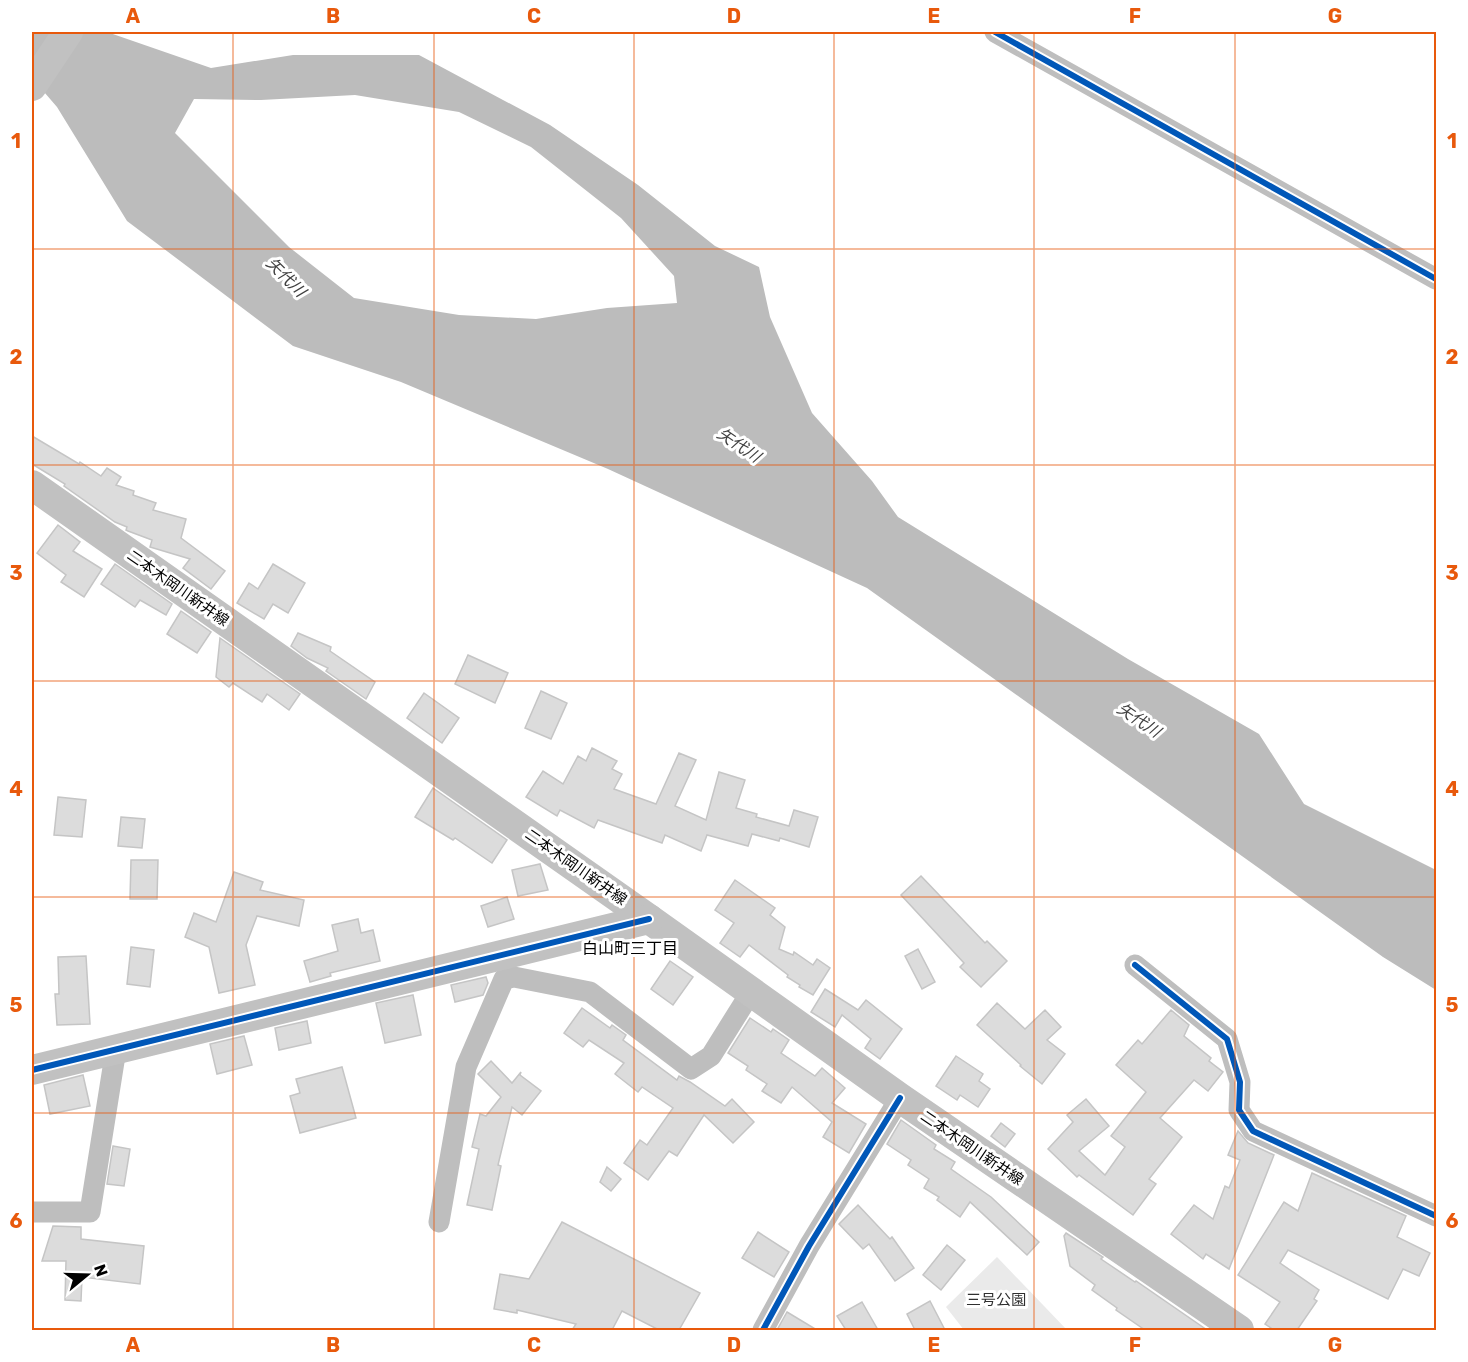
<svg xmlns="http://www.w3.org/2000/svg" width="1468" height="1362" font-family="Rubik,'Noto Sans JP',sans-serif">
<rect width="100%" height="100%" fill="#fff"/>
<polygon fill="#eaeaea" points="997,1257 1067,1330 964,1330 946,1307"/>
<path fill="#bcbcbc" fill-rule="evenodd" d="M32,32H107L211,68L293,55H419L550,125L638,185L715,246L759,267L770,317L812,413L872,481L898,517L1128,659L1259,734L1304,804L1436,870V990L1383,957L867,588L608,469L401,382L293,346L127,221L57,107L32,78ZM355,95L459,112L531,147L621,218L674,276L677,303L607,308L536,319L459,315L354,298L289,247L175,133L194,99L261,100Z"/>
<g fill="#dcdcdc" stroke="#c5c5c5" stroke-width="1.5">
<polygon points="32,436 79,464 80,462 101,476 107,468 121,477 116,485 134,491 133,495 156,503 153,510 186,519 181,538 225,571 211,589 183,568 190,559 150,547 152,540 128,531 126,530 127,527 115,522 64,486 65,484 32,464"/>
<polygon points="58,525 80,542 73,551 102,569 84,597 61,582 66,575 37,553"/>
<polygon points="115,564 172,604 166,615 140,600 135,607 101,584"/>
<polygon points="273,564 305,583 288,613 273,604 264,619 237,603 249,583 258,589"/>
<polygon points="181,611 211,632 197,653 167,634"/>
<polygon points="298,633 331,647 330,651 375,682 366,699 326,671 328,668 307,658 291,646"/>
<polygon points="220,638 300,694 289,710 267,694 262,702 233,683 229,687 216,677"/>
<polygon points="468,655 508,673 495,703 455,684"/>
<polygon points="541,691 567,703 551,739 525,728"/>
<polygon points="424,693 459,718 442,743 407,718"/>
<polygon points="592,748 617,761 612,769 622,774 614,789 656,804 679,753 696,760 675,806 706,820 719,772 745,780 736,808 757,814 756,817 789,826 794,810 818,817 809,847 780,838 779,841 752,834 748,846 707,835 701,851 665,835 662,843 598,820 594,828 560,810 557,816 526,797 543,771 563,784 578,756 586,761"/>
<polygon points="433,788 507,840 492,863 455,838 453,840 415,817"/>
<polygon points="58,797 86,800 82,837 54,835"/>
<polygon points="121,817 145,819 142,848 118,846"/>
<polygon points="131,860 158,860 157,899 130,899"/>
<polygon points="540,864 548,890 518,896 512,870"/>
<polygon points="234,872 263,882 260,890 304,900 299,926 257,916 246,945 255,985 219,993 209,947 185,937 194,913 216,922"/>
<polygon points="921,876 985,943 987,941 1007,961 981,987 960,967 964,963 901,895"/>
<polygon points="735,880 775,908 770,915 785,927 779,949 793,955 794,952 813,965 817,959 830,968 813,995 799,987 800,985 787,977 788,975 749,945 740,957 720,943 734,923 715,910"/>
<polygon points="507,897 514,919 488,927 481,906"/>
<polygon points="358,919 361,933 373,930 380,961 330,973 331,976 310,982 304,961 338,951 332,925"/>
<polygon points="131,947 154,950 150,987 127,984"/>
<polygon points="918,949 935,982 922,989 905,956"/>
<polygon points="86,956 90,1024 57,1025 55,994 59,994 58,957"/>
<polygon points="670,961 693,977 673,1005 651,989"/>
<polygon points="486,977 488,983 483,995 455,1002 451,985"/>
<polygon points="825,989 858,1010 866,1000 902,1029 880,1059 865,1048 871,1039 842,1015 835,1027 811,1012"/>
<polygon points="413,995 421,1035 385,1043 376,1003"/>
<polygon points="997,1003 1025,1029 1045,1010 1061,1027 1047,1040 1065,1054 1042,1084 1020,1066 1021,1065 977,1025"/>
<polygon points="582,1008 610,1028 612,1025 626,1035 623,1040 677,1080 679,1076 690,1082 725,1106 732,1099 754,1122 733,1143 704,1115 677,1156 669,1151 648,1180 624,1163 640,1140 647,1145 673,1108 642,1087 638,1092 615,1074 624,1063 589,1040 583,1047 564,1033"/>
<polygon points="1171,1010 1189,1025 1184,1036 1211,1058 1209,1061 1223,1072 1208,1091 1194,1080 1160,1118 1182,1137 1149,1179 1156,1184 1133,1215 1079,1175 1077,1177 1048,1149 1073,1122 1067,1115 1086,1099 1109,1126 1079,1151 1105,1175 1125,1147 1111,1136 1146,1092 1116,1065 1138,1040 1142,1044"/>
<polygon points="750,1018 771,1032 773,1029 789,1040 781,1053 815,1076 822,1068 845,1088 832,1103 866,1124 849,1153 823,1137 832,1122 792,1087 781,1103 762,1091 767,1084 746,1070 748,1066 728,1053"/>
<polygon points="307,1021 311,1043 279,1050 275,1028"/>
<polygon points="244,1036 252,1065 217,1074 210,1044"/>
<polygon points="956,1056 983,1074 979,1081 990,1089 978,1107 960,1095 957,1100 936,1086"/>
<polygon points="491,1061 512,1083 521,1072 520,1075 541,1091 522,1115 512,1107 498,1165 501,1166 492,1210 467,1205 479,1149 472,1147 480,1114 486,1116 501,1097 478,1074"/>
<polygon points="342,1067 356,1118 300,1133 290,1096 300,1093 296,1079"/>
<polygon points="83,1075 90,1106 50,1114 44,1085"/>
<polygon points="901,1120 936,1145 934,1149 955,1162 951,1169 991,1197 1039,1242 1027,1255 970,1202 960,1217 937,1200 939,1197 924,1188 929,1179 908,1165 911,1160 887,1144"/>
<polygon points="1001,1123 1015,1134 1005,1147 991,1136"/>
<polygon points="1238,1131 1248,1143 1274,1155 1229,1269 1206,1254 1203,1259 1171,1234 1194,1205 1213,1219 1225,1186 1229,1188 1240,1160 1228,1155"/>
<polygon points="113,1146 130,1149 124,1186 107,1184"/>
<polygon points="607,1167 621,1179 611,1191 600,1182"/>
<polygon points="1312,1173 1406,1216 1397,1237 1430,1253 1419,1276 1403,1269 1388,1299 1288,1250 1280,1263 1319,1290 1314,1299 1317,1301 1297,1330 1274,1330 1265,1324 1280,1302 1238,1275 1284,1202 1298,1211"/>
<polygon points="858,1205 890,1239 892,1237 914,1268 895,1281 869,1244 863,1249 839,1224"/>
<polygon points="562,1222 700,1293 679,1330 659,1330 622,1311 612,1330 572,1330 576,1324 517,1310 517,1313 494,1309 500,1274 529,1279"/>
<polygon points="53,1226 81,1227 81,1239 144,1246 140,1284 82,1277 81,1301 65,1300 66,1261 42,1261"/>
<polygon points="758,1232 789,1252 774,1277 742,1258"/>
<polygon points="1066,1233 1103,1257 1101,1259 1135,1282 1136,1281 1207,1330 1145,1330 1116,1310 1117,1308 1092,1290 1095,1285 1070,1266 1064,1236"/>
<polygon points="947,1245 965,1260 941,1290 923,1275"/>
<polygon points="930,1301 945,1330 915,1330 907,1314"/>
<polygon points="862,1302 878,1330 846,1330 837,1316"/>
<polygon points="787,1312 817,1330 777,1330"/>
</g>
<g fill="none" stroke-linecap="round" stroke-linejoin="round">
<g stroke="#bebebe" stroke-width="21">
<polyline points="995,32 1436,279"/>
<polyline points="1135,965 1227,1039 1240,1082 1239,1110 1253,1131 1436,1216"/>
<polyline points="32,1212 90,1212 116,1049"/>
<polyline points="439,1222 466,1067 504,979 514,977 590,992 691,1069 711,1056 751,992"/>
<polyline points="763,1330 809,1246 900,1098"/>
</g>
<g stroke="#c1c1c1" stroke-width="30">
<polyline points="32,86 68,32"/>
<polyline points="32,485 649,919 900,1098 1239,1330"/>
<polyline points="32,1070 649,919"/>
</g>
<defs>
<g id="cycleway">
<polyline points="995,32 1436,279"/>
<polyline points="1135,965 1227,1039 1240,1082 1239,1110 1253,1131 1436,1216"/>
<polyline points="32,1070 649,919"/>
<polyline points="763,1330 809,1246 900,1098"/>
</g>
</defs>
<use href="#cycleway" stroke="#fff" stroke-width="10"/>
<use href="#cycleway" stroke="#0057b8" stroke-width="6"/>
</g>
<path fill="none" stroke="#e8590c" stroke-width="1.5" stroke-opacity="0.55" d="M233,32V1330M434,32V1330M634,32V1330M834,32V1330M1034,32V1330M1235,32V1330M32,249H1436M32,465H1436M32,681H1436M32,897H1436M32,1113H1436"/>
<g text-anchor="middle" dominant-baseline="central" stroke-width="6" stroke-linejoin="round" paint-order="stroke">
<g font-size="15" fill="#000" stroke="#fff">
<text transform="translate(178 588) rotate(35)">二本木岡川新井線</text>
<text transform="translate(576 867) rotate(35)">二本木岡川新井線</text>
<text transform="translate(972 1148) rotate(34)">二本木岡川新井線</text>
</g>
<g font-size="15" fill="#2f2f2f" stroke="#fff">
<text x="996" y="1300">三号公園</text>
</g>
<g font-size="16" font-style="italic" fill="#404040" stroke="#fff">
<text transform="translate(286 277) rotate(45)">矢代川</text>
<text transform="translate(739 445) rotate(34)">矢代川</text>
<text transform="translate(1139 720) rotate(34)">矢代川</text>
</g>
<g font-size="16" fill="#000" stroke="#fff">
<text x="630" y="948">白山町三丁目</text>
</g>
</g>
<rect width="1468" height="1362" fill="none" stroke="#ffffff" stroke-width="66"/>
<g transform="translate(87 1275) rotate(71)" stroke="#ffffff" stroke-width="4.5" paint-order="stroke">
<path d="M0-4.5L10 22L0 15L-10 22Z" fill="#000000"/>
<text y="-9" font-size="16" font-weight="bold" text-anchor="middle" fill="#000000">N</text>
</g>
<rect x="33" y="33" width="1402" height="1296" fill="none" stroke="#e8590c" stroke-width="2"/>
<g font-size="20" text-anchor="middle" font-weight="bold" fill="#e8590c">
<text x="133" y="23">A</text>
<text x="333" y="23">B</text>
<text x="534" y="23">C</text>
<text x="734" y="23">D</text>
<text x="934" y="23">E</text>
<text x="1135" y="23">F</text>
<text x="1335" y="23">G</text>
<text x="16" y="148">1</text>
<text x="1452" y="148">1</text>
<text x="16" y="364">2</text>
<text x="1452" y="364">2</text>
<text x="16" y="580">3</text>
<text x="1452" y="580">3</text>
<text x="16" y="796">4</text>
<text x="1452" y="796">4</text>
<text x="16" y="1012">5</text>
<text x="1452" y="1012">5</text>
<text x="16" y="1228">6</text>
<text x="1452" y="1228">6</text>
<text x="133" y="1352">A</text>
<text x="333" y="1352">B</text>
<text x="534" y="1352">C</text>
<text x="734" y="1352">D</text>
<text x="934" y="1352">E</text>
<text x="1135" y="1352">F</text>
<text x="1335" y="1352">G</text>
</g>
</svg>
